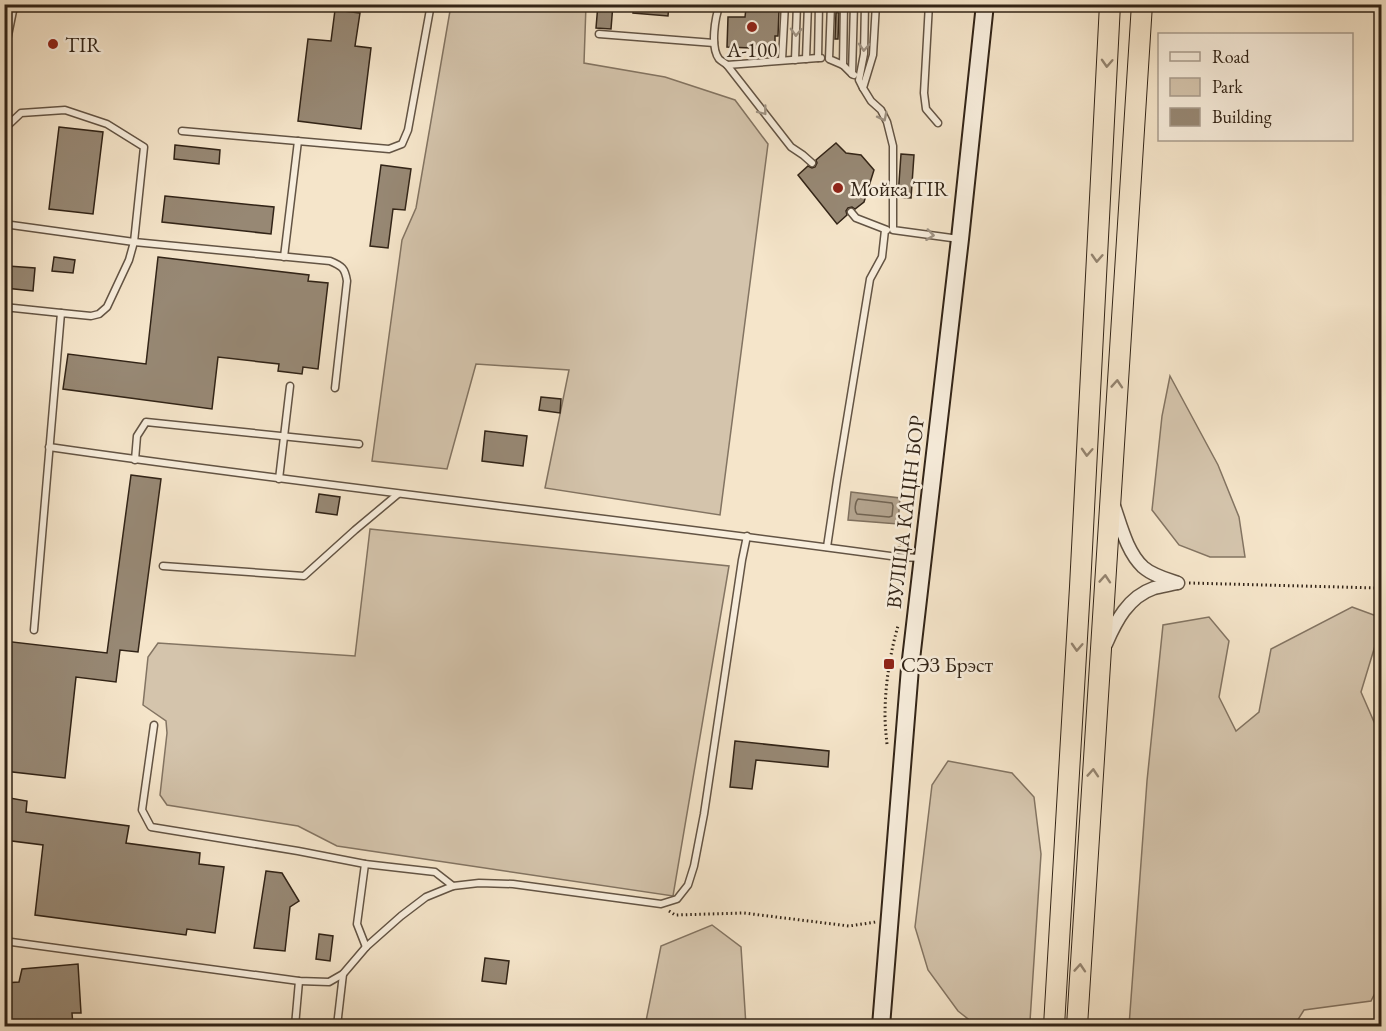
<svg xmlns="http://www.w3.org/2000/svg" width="1386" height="1031" font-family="'EB Garamond',serif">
<rect width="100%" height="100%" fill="#f5e5ca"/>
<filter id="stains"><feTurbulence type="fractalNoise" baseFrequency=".00333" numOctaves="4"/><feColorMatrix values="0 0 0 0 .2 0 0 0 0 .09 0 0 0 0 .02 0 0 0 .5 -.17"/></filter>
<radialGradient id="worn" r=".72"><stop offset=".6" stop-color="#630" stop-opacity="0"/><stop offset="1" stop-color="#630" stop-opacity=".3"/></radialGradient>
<g fill="#d4c4ac" stroke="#837462" stroke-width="1.5">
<polygon points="451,5 586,5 584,63 665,77 735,100 768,144 720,515 545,488 569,370 476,364 447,469 372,461 402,240 416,208"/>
<polygon points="1170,376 1218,465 1239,517 1245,557 1210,557 1179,545 1152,510 1162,416"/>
<polygon points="370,529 729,566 673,896 337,846 298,826 167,805 160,795 167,733 166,721 143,705 148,657 158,643 355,656"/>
<polygon points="1352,607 1382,618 1381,626 1361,692 1381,738 1382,979 1371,1001 1304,1010 1294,1026 1129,1026 1147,781 1163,625 1209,617 1229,641 1219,697 1236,731 1259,712 1271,649"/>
<polygon points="948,761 1012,773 1034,797 1041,854 1030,1021 1025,1026 977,1026 958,1011 928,970 915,927 932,785"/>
<polygon points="712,925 741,947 746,1026 645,1026 661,946"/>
</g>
<polygon fill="#b3a38d" stroke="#7f705e" stroke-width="1.5" points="851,492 900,498 898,524 848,520"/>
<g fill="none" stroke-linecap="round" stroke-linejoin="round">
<path stroke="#726452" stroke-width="1.5" d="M858,499L892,503L893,506L892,516L889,517L857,514C854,511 855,502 858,499Z"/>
</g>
<g fill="#978874" stroke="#322417" stroke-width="1.5">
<polygon points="598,4 613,4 611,29 596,28"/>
<polygon points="634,4 669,4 668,16 633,13"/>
<polygon points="746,8 779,10 778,36 775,36 775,49 727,47 728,17 745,17"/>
<polygon points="335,10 360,13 355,46 371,48 361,129 298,121 308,39 331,41"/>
<polygon points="836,12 839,13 838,39 835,39"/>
<polygon points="59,127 103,132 93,214 49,209"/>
<polygon points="836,143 846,153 861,155 874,170 864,202 855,209 852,207 848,208 846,211 847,215 837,224 798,175 808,166 812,168 815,167 817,163 816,160"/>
<polygon points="175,145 220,150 219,164 174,159"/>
<polygon points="901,154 914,155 911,198 898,197"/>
<polygon points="381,165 411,169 405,210 393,209 388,248 370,246"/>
<polygon points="165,196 274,207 271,234 162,222"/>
<polygon points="54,257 75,260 73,273 52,271"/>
<polygon points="158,257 309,275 308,281 328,283 318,369 303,367 302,374 278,371 279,364 218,357 212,409 63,389 68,354 146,364"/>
<polygon points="8,266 35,268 33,291 5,288"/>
<polygon points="541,397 561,399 560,413 539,410"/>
<polygon points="485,431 527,436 523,466 482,461"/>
<polygon points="131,475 161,479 138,652 120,650 116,682 76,677 65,778 4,771 4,641 107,653"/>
<polygon points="319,494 340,497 337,515 316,512"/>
<polygon points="735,741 829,751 828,767 756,760 752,789 730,787"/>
<polygon points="4,797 27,801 26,812 129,826 126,843 200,853 199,864 224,867 215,933 187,929 186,935 35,915 43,845 4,840"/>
<polygon points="266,871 282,873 299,901 290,907 285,951 254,948"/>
<polygon points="319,934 333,936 330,961 316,959"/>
<polygon points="485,958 509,961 506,984 482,981"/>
<polygon points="78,964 81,1013 72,1013 73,1026 4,1026 4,983 19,982 22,969"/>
</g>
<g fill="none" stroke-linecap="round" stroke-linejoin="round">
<defs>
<g id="service">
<path d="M720,4C715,17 710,47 719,59C721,61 725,63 727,65L818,58"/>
<polyline points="819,4 818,58 821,58"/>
<polyline points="831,4 829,59 843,65 852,74"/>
<polyline points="876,4 873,55 863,88 871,101 881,110 887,122 893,146 893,230 959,239"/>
<polyline points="929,4 924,93 926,109 938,123"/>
<polyline points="599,34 714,43"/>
<polyline points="4,55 14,6 19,4"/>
<polyline points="806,59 808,4"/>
<polyline points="782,60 785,4"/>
<polyline points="795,60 797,4"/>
<polyline points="727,65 791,147 803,155 812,163"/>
<polyline points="843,65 844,4"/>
<polyline points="854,75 852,74 854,4"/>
<polyline points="863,88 859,80 864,54 865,4"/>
<polyline points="4,129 21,113 65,110 107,124 144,147 134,242 129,260 107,307 99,314 91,316 61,313 34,630"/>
<polyline points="182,131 389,149 402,144 408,130 431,4"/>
<polyline points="851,212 856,218 887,230"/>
<path d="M4,224L134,242L330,261C342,266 345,268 347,281L335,388"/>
<polyline points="284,257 298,141"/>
<polyline points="4,307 61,313"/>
<path d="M49,447C332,488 615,518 898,557L922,558"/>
<polyline points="135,460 137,436 146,422 359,444"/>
<polyline points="279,479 290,386"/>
<polyline points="827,547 837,480 870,279 882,257 885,230"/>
<polyline points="163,566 304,576 355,530 398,494"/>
<polyline points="154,725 142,810 151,827 298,851 365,864 435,872 453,886"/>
<polyline points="365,864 357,924 366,947"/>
<polyline points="4,941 299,981 329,982 343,974 366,947 401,916 426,897 453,886 479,883 513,884 661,904 677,899 688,885 694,866 704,814 742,560 747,536"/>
<polyline points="295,1026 299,981"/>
<polyline points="337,1026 343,974"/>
</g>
<g id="minor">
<path d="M1114,506C1121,526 1127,552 1143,567C1152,575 1166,579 1178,583"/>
<path d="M1106,644C1116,621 1128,597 1154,588C1161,586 1169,585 1177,583"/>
</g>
<polyline id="secondary" points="881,1026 910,668 960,239 985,4"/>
<g id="trunk">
<polyline points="1054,1026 1080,587 1110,4"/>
<polyline points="1077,1026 1142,4"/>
</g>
</defs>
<use href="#service" stroke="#635444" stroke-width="9"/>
<use href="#minor" stroke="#635444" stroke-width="15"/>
<use href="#secondary" stroke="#322417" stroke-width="20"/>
<use href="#trunk" stroke="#322417" stroke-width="22"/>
<g stroke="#322417" stroke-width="3" stroke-dasharray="1.5 3" stroke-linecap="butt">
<polyline points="899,548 899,544 911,533"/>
<polyline points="897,567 896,573 904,582"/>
<polyline points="1189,583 1377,588 1382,590"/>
<path d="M887,744C886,734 885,725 885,715C885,686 890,653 898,626"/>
<polyline points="669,911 675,915 744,913 849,926 876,922"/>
</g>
<use href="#service" stroke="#f8eedd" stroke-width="6"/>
<use href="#minor" stroke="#f8eedd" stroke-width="12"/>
<use href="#secondary" stroke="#f8eedd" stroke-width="16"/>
<use href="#trunk" stroke="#f5e5ca" stroke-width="20"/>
</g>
<defs><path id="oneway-chevron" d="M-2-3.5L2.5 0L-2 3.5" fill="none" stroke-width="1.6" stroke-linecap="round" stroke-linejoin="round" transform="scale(1.5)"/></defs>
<g stroke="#9f9384">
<use href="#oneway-chevron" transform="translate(796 32) rotate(92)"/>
<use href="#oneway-chevron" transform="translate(864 47) rotate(93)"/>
<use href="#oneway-chevron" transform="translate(763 111) rotate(52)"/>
<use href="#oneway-chevron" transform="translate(883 117) rotate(63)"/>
<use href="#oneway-chevron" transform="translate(930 235) rotate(7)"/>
</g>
<g stroke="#948470">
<use href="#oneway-chevron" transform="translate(1107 63) rotate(93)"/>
<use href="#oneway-chevron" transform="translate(1097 258) rotate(93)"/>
<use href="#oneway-chevron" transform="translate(1117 384) rotate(-86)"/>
<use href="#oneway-chevron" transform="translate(1087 452) rotate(93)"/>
<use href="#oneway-chevron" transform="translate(1105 579) rotate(-86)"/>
<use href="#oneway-chevron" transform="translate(1077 647) rotate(93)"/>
<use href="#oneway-chevron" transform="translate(1093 773) rotate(-86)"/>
<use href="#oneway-chevron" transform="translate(1080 968) rotate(-86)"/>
</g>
<g fill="#8f2418" stroke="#f8eedd" stroke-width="2">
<circle cx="752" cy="27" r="6"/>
<circle cx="53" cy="44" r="6"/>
<circle cx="838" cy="188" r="6"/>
<rect x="883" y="658" width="12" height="12" rx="3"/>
</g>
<g text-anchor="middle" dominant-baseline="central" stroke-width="5" stroke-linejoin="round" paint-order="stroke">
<g font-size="21" fill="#322417" stroke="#f8eedd" text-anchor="start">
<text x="65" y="44">TIR</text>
<text x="752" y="49" text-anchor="middle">А-100</text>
<text x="850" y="188">Мойка TIR</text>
<text x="901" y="664">СЭЗ Брэст</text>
</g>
<g font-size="21" fill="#322417" stroke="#f8eedd">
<text transform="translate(905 512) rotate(-83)">ВУЛІЦА КАЦІН БОР</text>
</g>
</g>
<rect width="1386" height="1031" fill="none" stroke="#f5e5ca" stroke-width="24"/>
<rect x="6" y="6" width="1374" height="1019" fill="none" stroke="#322417" stroke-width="3"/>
<rect x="12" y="12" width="1362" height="1007" fill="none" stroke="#322417" stroke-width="1.5"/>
<rect x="1158" y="33" width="195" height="108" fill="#f8eedd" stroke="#a99d8e" stroke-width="1.5"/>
<rect x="1170" y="52" width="30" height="9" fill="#f8eedd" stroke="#a99d8e" stroke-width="1.5"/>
<text x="1212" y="63" font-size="18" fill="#322417">Road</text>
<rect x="1170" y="78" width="30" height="18" fill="#d4c4ac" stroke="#a99d8e" stroke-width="1.5"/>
<text x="1212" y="93" font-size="18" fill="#322417">Park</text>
<rect x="1170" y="108" width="30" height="18" fill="#978874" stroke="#a99d8e" stroke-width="1.5"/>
<text x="1212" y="123" font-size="18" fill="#322417">Building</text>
<rect width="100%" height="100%" filter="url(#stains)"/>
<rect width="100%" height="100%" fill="url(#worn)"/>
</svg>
